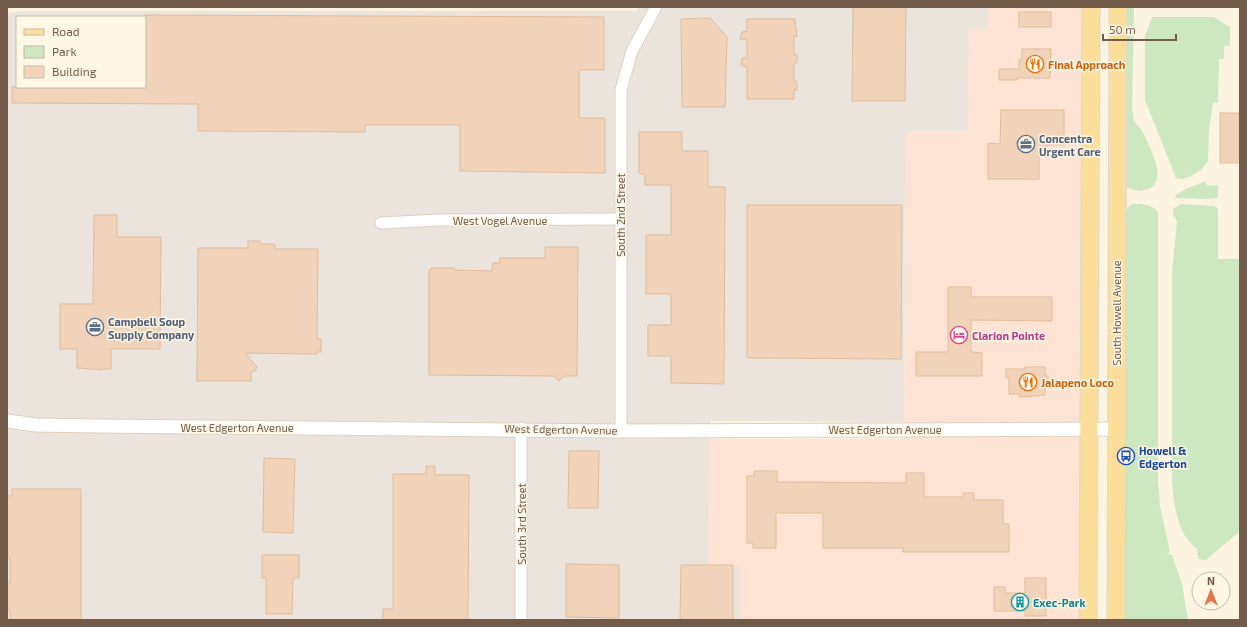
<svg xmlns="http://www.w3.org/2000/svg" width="1247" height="627" font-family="'Exo 2',sans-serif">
<rect width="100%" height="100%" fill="#fcf3e0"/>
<polygon fill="#fce3d4" points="988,7 1083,7 1080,620 740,620 740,566 708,565 709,439 904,439 906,131 968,131 969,29 988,29"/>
<path fill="#eae4dc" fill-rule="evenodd" d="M638,7H988V29H969L968,131H906L904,422L710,421L708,565L740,566V620H7V13L24,11H637ZM17,17H145V87H17Z"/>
<g fill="#cde8c0">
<path d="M1126,7H1134L1132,109C1133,112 1133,117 1134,121C1136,124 1140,127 1142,131C1149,145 1172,186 1144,190C1137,191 1133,191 1127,187L1125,180Z"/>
<polygon points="1152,17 1214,17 1230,27 1230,46 1224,46 1224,59 1219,59 1218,103 1213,103 1209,129 1208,161 1201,170 1191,176 1182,179 1176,178 1145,100 1145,36"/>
<polygon points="1206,181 1207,186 1218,185 1218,198 1203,199 1175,198 1176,195 1186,189"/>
<path d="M1133,204C1141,203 1154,205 1158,213V483L1160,506L1170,552L1167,554L1172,555L1182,584L1188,620H1123L1124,214L1129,206Z"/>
<path d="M1181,204L1215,206L1218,209V259H1240V531L1206,560L1198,559L1197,549C1193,545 1188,541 1185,536C1176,521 1173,498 1172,481V272L1177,221L1173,215V209Z"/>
</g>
<g fill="#f0d3b9" stroke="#e3bb99">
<polygon points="853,7 906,7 905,101 852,101"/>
<rect x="1019" y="12" width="32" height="15"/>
<polygon points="145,15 604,17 604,70 579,70 579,118 605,118 605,173 460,171 460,125 365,125 365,132 198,131 198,104 12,103 12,87 145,87"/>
<polygon points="710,18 727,37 725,107 682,107 681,19"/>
<polygon points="747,19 795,19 797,37 794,36 794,54 797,55 797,63 794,63 794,81 797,81 797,90 794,90 794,99 747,99 747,67 741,65 742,58 747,58 747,40 740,39 742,32 747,31"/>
<polygon points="1022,49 1051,49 1050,78 1017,78 1017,80 999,80 999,69 1019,69 1019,60 1022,60"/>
<polygon points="1001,110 1064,110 1064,145 1047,145 1039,154 1039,179 988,179 988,143 1000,144"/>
<rect x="1220" y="113" width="20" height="50"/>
<polygon points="639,132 682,132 682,151 708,151 708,187 725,187 724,384 671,383 671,356 648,356 648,325 671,325 671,294 646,294 646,235 671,235 671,185 645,185 645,174 639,174"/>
<polygon points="747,205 902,205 901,359 747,358"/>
<polygon points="94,215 117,215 117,237 161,237 160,349 111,349 111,369 102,369 102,370 77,368 77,349 60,349 60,304 93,304"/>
<polygon points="248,241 260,241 260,244 275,244 275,249 318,249 317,339 321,339 321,352 317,352 317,354 245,353 257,367 255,371 251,372 251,381 197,381 198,248 248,248"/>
<polygon points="545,247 578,247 577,376 564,376 559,381 554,376 429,375 429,270 431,270 431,268 454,268 454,270 492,271 493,263 500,263 500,258 545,258"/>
<polygon points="948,287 971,287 971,297 1052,297 1052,321 971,320 971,352 982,353 982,376 916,376 916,352 948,352"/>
<polygon points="1025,367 1045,367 1045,376 1048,376 1048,387 1045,387 1045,395 1020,397 1020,394 1009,394 1009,378 1006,378 1006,369 1025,369"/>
<polygon points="569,451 599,451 598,508 568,508"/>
<polygon points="264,458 295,459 293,533 263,532"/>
<polygon points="426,466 435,466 435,475 469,475 468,620 383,620 383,609 393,609 393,474 426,474"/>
<polygon points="754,471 777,471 777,482 906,483 906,473 924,473 924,497 963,497 963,493 974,493 974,500 1003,500 1003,524 1009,524 1009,552 903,552 903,548 823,548 823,513 776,513 776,548 753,548 753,543 747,543 747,476 754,476"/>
<polygon points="12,489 81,489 81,620 10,620 10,611 7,611 7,583 10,583 10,557 7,557 7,496 12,496"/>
<polygon points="262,555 299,555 299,578 293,578 292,614 266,614 266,578 262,578"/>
<polygon points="566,564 619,565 619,618 566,617"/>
<polygon points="681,565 733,565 733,620 680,620"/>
<polygon points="1025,578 1046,578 1046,616 1025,616 1025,611 994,611 994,587 1005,587 1005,593 1025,593"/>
</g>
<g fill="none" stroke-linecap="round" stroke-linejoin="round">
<defs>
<g id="minor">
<polyline points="381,223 439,220 620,219"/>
<polyline points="621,431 621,90 632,51 656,7"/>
<polyline points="521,620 521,428"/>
</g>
<polyline id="tertiary" points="7,421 36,425 97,426 621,431 1116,429"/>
<g id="primary">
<polyline points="1088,620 1091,7"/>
<polyline points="1116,620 1118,7"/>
</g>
</defs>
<use href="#minor" stroke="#dfd0bd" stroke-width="13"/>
<use href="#tertiary" stroke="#dfd0bd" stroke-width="15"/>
<use href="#primary" stroke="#ddd7d3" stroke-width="19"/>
<use href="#minor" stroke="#fff" stroke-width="11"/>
<use href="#tertiary" stroke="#fff" stroke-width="13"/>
<use href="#primary" stroke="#fade99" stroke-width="17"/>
</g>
<defs>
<symbol id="restaurant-ring" viewBox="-11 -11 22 22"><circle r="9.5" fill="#fff7e6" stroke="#e8710a" stroke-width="1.5"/><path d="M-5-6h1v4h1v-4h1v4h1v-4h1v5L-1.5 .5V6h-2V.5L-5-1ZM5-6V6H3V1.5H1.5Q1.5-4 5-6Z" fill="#e8710a"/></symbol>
<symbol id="office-ring" viewBox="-11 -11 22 22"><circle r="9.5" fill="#fff7e6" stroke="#5c6f8a" stroke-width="1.5"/><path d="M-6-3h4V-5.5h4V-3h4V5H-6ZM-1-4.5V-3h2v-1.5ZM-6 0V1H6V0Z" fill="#5c6f8a"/></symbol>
<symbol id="hotel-ring" viewBox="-11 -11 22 22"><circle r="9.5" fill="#fff7e6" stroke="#d1479c" stroke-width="1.5"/><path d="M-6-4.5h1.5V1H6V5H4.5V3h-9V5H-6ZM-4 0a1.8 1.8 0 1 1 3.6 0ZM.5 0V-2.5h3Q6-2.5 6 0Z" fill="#d1479c"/></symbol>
<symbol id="bus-ring" viewBox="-11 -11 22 22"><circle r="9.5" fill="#fff7e6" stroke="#1a4fb4" stroke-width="1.5"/><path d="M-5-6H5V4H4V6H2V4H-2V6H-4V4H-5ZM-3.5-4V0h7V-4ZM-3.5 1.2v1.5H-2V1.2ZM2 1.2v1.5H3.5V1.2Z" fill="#1a4fb4"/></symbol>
<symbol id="building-ring" viewBox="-11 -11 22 22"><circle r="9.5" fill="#fff7e6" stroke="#0f9aa8" stroke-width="1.5"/><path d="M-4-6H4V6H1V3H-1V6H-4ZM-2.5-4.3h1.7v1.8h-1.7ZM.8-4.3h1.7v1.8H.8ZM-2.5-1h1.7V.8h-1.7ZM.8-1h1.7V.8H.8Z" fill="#0f9aa8"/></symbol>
</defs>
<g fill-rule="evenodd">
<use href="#restaurant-ring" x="1025" y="54" width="20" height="20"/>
<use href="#office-ring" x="1016" y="134" width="20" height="20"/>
<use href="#office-ring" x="85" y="317" width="20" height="20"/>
<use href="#hotel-ring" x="949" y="325" width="20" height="20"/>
<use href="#restaurant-ring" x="1018" y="372" width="20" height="20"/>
<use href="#bus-ring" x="1116" y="446" width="20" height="20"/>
<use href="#building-ring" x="1010" y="592" width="20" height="20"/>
</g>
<g text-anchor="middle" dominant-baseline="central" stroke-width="3" stroke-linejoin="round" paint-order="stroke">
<g font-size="11" font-weight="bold" fill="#c56008" stroke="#fff7e6" text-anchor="start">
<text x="1048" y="64">Final Approach</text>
<text x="1041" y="382">Jalapeno Loco</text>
</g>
<g font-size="11" font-weight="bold" fill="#4e5e75" stroke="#fff7e6" text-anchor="start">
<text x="1039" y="138">Concentra<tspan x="1039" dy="13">Urgent Care</tspan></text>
<text x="108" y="321">Campbell Soup<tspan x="108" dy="13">Supply Company</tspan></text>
</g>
<g font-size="11" fill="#725a48" stroke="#fff7e6">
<text transform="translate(620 215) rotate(-90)">South 2nd Street</text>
<text x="500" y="220">West Vogel Avenue</text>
<text transform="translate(1116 313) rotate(-90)">South Howell Avenue</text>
<text x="237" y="427">West Edgerton Avenue</text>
<text transform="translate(561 429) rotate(1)">West Edgerton Avenue</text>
<text x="885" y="429">West Edgerton Avenue</text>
<text transform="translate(521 524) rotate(-90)">South 3rd Street</text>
</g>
<g font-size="11" font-weight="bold" fill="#b23c85" stroke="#fff7e6" text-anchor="start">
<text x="972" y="335">Clarion Pointe</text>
</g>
<g font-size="11" font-weight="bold" fill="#164399" stroke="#fff7e6" text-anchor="start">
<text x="1139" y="450">Howell &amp;<tspan x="1139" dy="13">Edgerton</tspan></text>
</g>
<g font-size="11" font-weight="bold" fill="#0d838f" stroke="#fff7e6" text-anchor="start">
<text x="1033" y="602">Exec-Park</text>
</g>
</g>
<rect width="1247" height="627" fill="none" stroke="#725a48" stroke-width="16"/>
<rect x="16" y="16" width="130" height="72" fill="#fff7e6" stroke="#c7b8a7"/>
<rect x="24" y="29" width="20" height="6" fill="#fade99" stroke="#c7b8a7"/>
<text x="52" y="36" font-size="12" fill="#725a48">Road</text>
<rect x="24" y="46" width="20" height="12" fill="#cde8c0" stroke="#c7b8a7"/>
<text x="52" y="56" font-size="12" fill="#725a48">Park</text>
<rect x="24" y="66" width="20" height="12" fill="#f0d3b9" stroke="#c7b8a7"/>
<text x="52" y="76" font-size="12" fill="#725a48">Building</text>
<g transform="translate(1211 591)"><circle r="19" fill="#fff7e6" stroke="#c7b8a7"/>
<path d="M0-3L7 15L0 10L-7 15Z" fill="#e47747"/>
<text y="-6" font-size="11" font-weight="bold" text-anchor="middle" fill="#725a48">N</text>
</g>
<path d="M1103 34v6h73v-6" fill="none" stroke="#725a48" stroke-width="2"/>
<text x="1109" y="34" font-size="12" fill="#725a48" stroke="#fff7e6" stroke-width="3" paint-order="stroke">50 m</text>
</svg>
